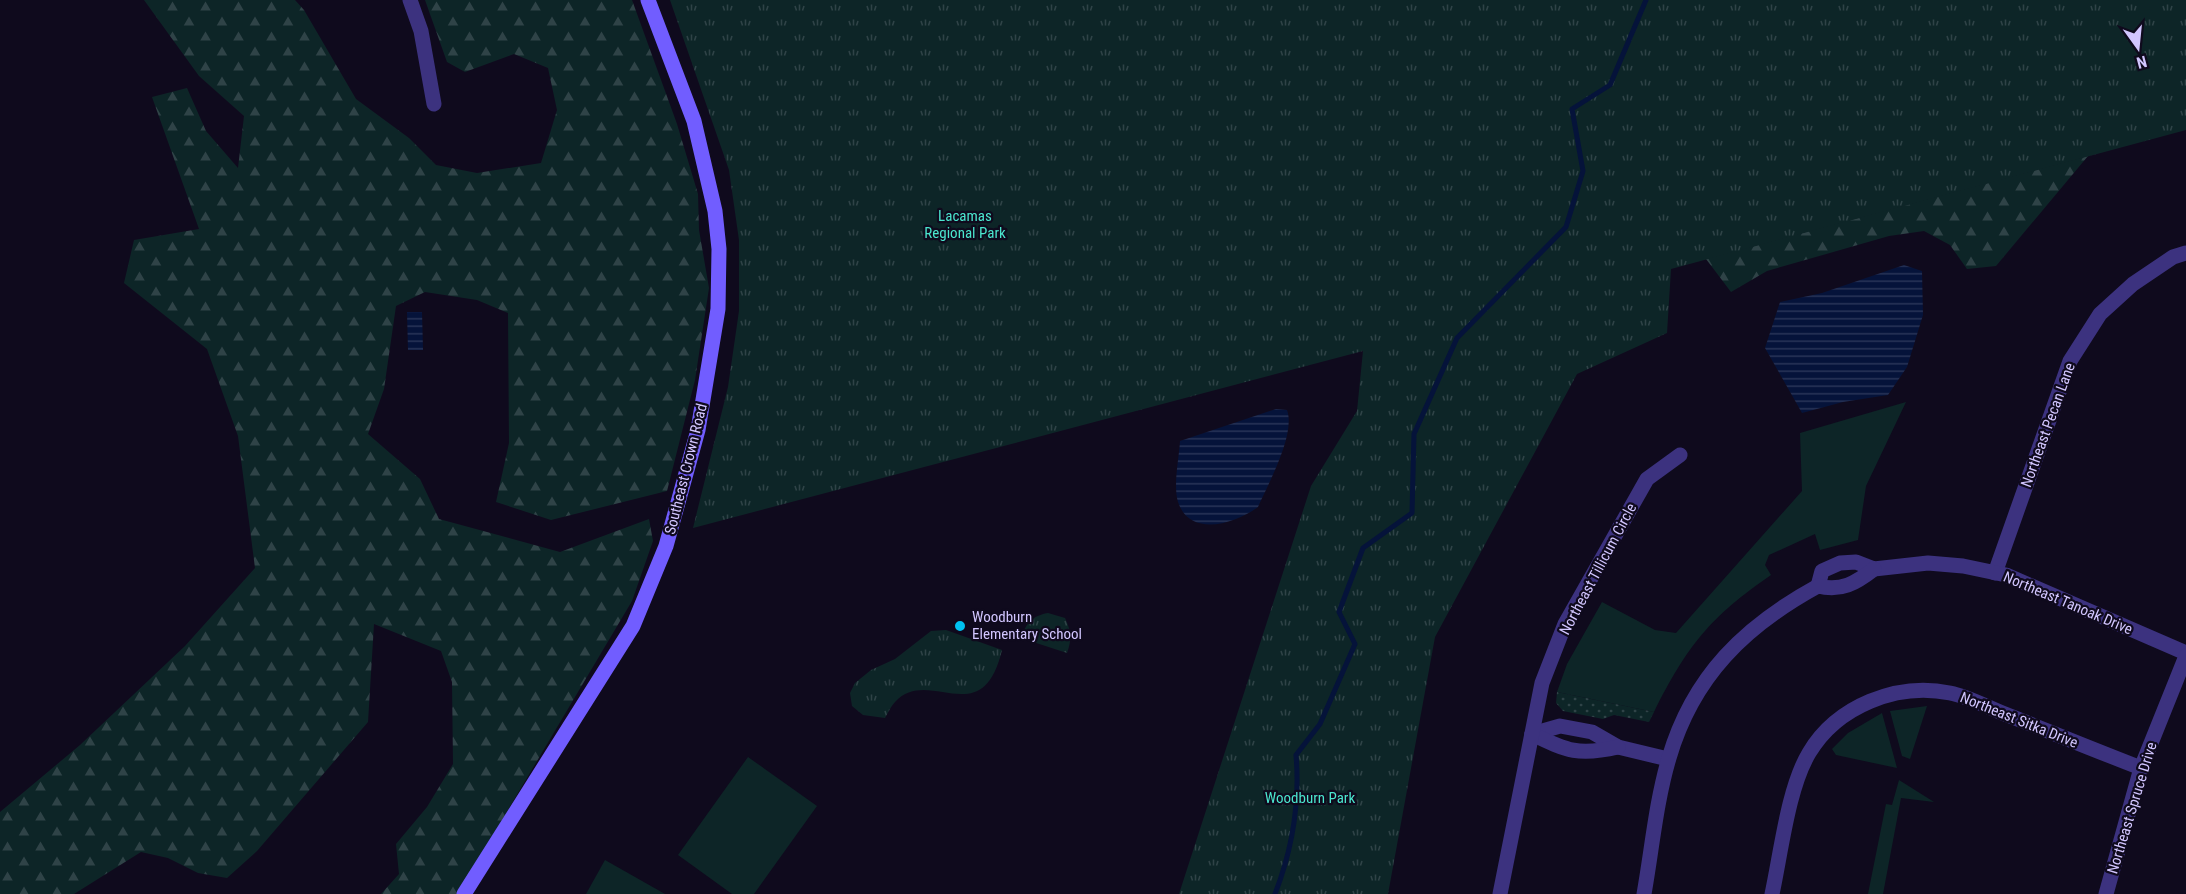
<svg xmlns="http://www.w3.org/2000/svg" width="2186" height="894" font-family="'Roboto Condensed',sans-serif">
<defs>
<pattern id="forest-firs" width="22" height="20" patternUnits="userSpaceOnUse" patternTransform="scale(1.5)"><rect width="22" height="20" fill="#0d2527"/><path d="M5 1l3.5 6h-7zM16 11l3.5 6h-7z" fill="#2f4347"/></pattern>
<pattern id="park-tufts" width="24" height="20" patternUnits="userSpaceOnUse" patternTransform="scale(1.5)"><rect width="24" height="20" fill="#0d2527"/><path d="M3 7l-1-3M5 7V3M7 7l1-3M15 17l-1-3M17 17v-4M19 17l1-3" fill="none" stroke="#2f4347"/></pattern>
<pattern id="garden-dots" width="8" height="8" patternUnits="userSpaceOnUse" patternTransform="scale(1.5)"><rect width="8" height="8" fill="#0d2527"/><path d="M2 2h.1M6 6h.1" fill="none" stroke="#2f4347" stroke-width="1.8" stroke-linecap="round"/></pattern>
<pattern id="water-rules" width="6" height="5" patternUnits="userSpaceOnUse" patternTransform="scale(1.5)"><rect width="6" height="5" fill="#05133a"/><path d="M0 2.5h6" fill="none" stroke="#293458"/></pattern>
</defs>
<rect width="100%" height="100%" fill="#0f0a1d"/>
<g fill="#0d2527">
<path d="M1906,402L1866,486L1858,540L1820,550L1815,534L1769,555L1765,565L1771,575C1710,617 1687,646 1654,712L1557,692L1567,664L1602,602L1655,630L1676,633L1802,491L1800,433Z"/>
<polygon points="1927,706 1910,759 1902,756 1890,711"/>
<polygon points="1882,713 1897,768 1836,755 1832,749 1848,733"/>
<polygon points="748,757 817,806 754,894 732,894 678,855"/>
<polygon points="1899,780 1934,802 1901,798 1883,894 1868,894 1886,804 1892,805"/>
<polygon points="605,860 665,894 586,894"/>
</g>
<g fill="url(#forest-firs)">
<polygon points="144,0 295,0 304,10 356,99 409,138 436,165 477,173 541,163 557,110 548,68 514,54 465,72 447,62 425,0 632,0 677,124 698,194 699,230 709,288 695,380 667,491 551,520 496,502 509,443 508,313 477,300 425,292 396,306 384,389 368,434 420,479 439,519 560,552 649,519 653,541 632,601 458,894 381,894 399,874 396,844 427,807 453,764 452,682 441,651 374,624 368,722 257,851 227,878 198,873 168,858 141,852 74,894 0,894 0,812 80,745 185,646 255,568 238,436 207,349 124,283 134,240 199,229 152,97 187,88 206,131 238,168 244,116 199,76"/>
<polygon points="2088,156 1996,266 1967,269 1950,245 1924,231 1889,236 1767,271 1731,292 1706,259"/>
</g>
<g fill="url(#park-tufts)">
<polygon points="670,0 2186,0 2186,130 1671,269 1667,333 1577,374 1435,637 1388,894 1179,894 1311,486 1357,411 1363,351 693,528 728,387 739,311 739,240 729,170"/>
<path d="M1048,613L1065,618C1071,631 1072,639 1067,653L1021,638C1026,623 1032,616 1048,613Z"/>
<path d="M946,630L1002,650C982,734 929,665 895,702C891,706 888,713 885,718L863,715L852,706L850,693L855,683L871,670L895,659L931,631Z"/>
</g>
<polygon fill="url(#garden-dots)" points="1557,692 1654,712 1649,722 1614,715 1603,719 1563,711 1556,703"/>
<g fill="url(#water-rules)">
<polygon points="1904,265 1922,271 1923,315 1907,367 1888,395 1843,402 1802,413 1765,348 1780,302 1822,293"/>
<polygon points="407,312 422,312 423,350 408,350"/>
<path d="M1276,409L1287,410C1296,434 1268,484 1258,507C1235,524 1190,538 1178,502C1173,485 1179,459 1180,441Z"/>
</g>
<g fill="none" stroke-linecap="round" stroke-linejoin="round">
<path stroke="#05133a" stroke-width="5" d="M1275,894C1292,850 1300,802 1296,755L1320,724L1355,644L1339,612L1363,548L1412,513L1414,434L1457,338L1566,227L1583,171L1572,109L1610,85L1646,0"/>
<g stroke="#3c327f" stroke-width="15">
<polyline points="410,0 421,31 434,104"/>
<polyline points="1995,573 2070,361 2100,314 2133,284 2173,257 2186,253"/>
<polyline points="1818,586 1822,571 1840,563 1856,562 1874,569 1928,563 1963,566 2006,575 2186,653"/>
<polyline points="1532,734 1560,726 1592,732 1618,747 1668,759"/>
<path d="M1532,734C1567,751 1579,756 1618,747"/>
<polyline points="1500,894 1542,683 1565,624 1647,479 1680,455"/>
<path d="M1644,894C1652,849 1656,802 1669,758C1693,676 1745,626 1818,586C1841,592 1856,583 1874,569"/>
<path d="M1772,894C1781,853 1788,788 1809,753C1837,706 1897,682 1950,693C1970,697 1991,709 2010,716C2053,733 2097,751 2141,768"/>
<polyline points="2106,894 2141,768 2186,656"/>
</g>
<polyline stroke="#715dff" stroke-width="15" points="464,894 633,626 666,546 698,430 718,309 719,249 715,211 694,121 648,0"/>
</g>
<circle fill="#00c1f1" stroke="#0f0a1d" stroke-width="2" cx="960" cy="626" r="6"/>
<g text-anchor="middle" dominant-baseline="central" stroke-width="4.5" stroke-linejoin="round" paint-order="stroke">
<g font-size="15" fill="#4be6ce" stroke="#0f0a1d">
<text x="965" y="216">Lacamas<tspan x="965" dy="17">Regional Park</tspan></text>
<text x="1310" y="798">Woodburn Park</text>
</g>
<g font-size="15" fill="#d2c6ff" stroke="#0f0a1d">
<text transform="translate(2048 425) rotate(-70)">Northeast Pecan Lane</text>
<text transform="translate(686 469) rotate(-76)">Southeast Crown Road</text>
<text transform="translate(1598 569) rotate(-62)">Northeast Tillicum Circle</text>
<text transform="translate(2068 603) rotate(23)">Northeast Tanoak Drive</text>
<text transform="translate(2019 720) rotate(22)">Northeast Sitka Drive</text>
<text transform="translate(2132 808) rotate(-73)">Northeast Spruce Drive</text>
</g>
<g font-size="15" fill="#d2c6ff" stroke="#0f0a1d" text-anchor="start">
<text x="972" y="617">Woodburn<tspan x="972" dy="17">Elementary School</tspan></text>
</g>
</g>
<g transform="translate(2138 48) rotate(165)" stroke="#0f0a1d" stroke-width="4.5" paint-order="stroke">
<path d="M0-4.5L10 22L0 15L-10 22Z" fill="#d2c6ff"/>
<text y="-9" font-size="16" font-weight="bold" text-anchor="middle" fill="#d2c6ff">N</text>
</g>
</svg>
